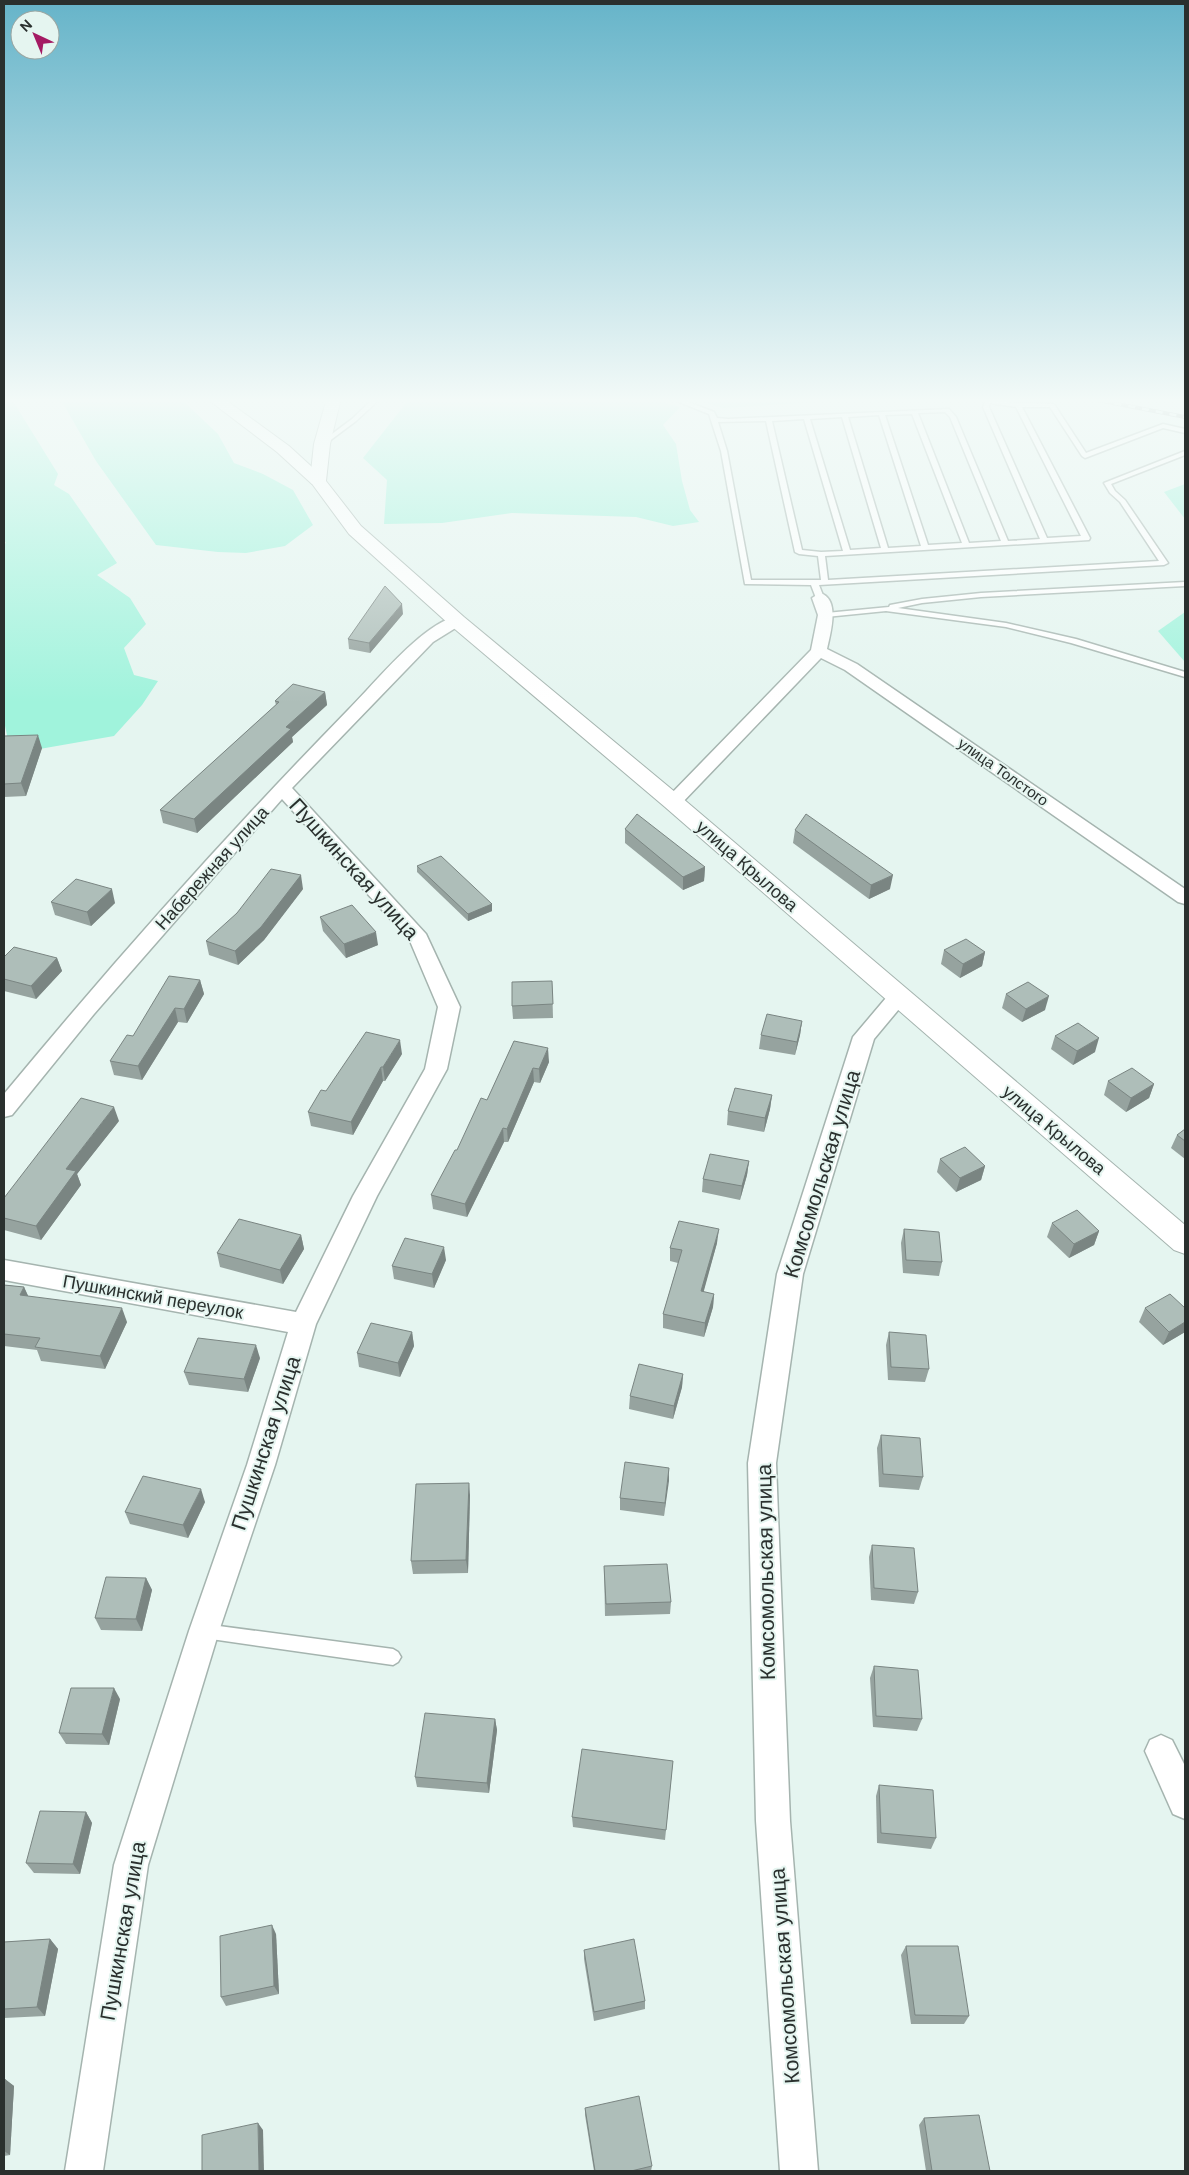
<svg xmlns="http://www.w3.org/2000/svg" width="1189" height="2175" font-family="'DM Sans',sans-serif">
<rect width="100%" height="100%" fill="#e5f5f0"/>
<g fill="#a0f3dc">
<polygon points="4,398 11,398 58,474 54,485 69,494 117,563 97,575 130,598 146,624 124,648 134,675 158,681 142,705 114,736 11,754 4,721 4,544 6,543 4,540"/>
<polygon points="60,398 180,398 218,434 234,463 263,474 293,490 313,525 285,546 246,553 218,552 156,545 96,461"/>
<polygon points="410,398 649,398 680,407 663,425 676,444 682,481 690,510 699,522 673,526 636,517 512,513 442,523 384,524 387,480 363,458"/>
<polygon points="689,398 887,398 723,408"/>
<polygon points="1185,484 1185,519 1164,492"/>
<polygon points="1185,612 1185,662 1158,631"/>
</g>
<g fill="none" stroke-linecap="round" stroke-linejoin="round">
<defs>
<g id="service">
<polygon points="374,398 381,398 356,421 324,445 320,445 320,443 352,419"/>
<path d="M669,398H678L714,412L717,418L728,419L949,409L956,417L1008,541L1040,539L983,407L986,400L1018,403L1054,404L1086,453L1163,424L1185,429V433L1163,428L1085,458L1082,456L1050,407H1022L1090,538L1089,540L825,556L828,580L1159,561L1120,502L1110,493L1104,483L1185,451V455L1111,484L1115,491L1125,500L1168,563L1164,565L819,585L824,598L820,600L816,598L811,585L745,584L721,451L709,414ZM990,403L1016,407L1081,536L1047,538L989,407ZM945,412L950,417L1001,541L969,543L918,413ZM912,414L962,543L928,545L885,415ZM879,415L921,546L888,548L848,417ZM842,417L881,548L850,550L810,419ZM804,419L843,551L821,552L802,550L772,421ZM766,421L795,552L799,554L818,556L821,580H751L727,451L718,422Z"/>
<polygon points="1185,582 1185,586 981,597 922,603 898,608 1006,623 1076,639 1185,672 1185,677 1071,643 1006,627 886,611 826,617 822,615 826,613 889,607 890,605 922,599 981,593"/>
<polygon points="204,1624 393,1649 398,1652 401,1657 398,1662 393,1665 204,1638 199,1636 196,1631 199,1626"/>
</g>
<g id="minor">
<path d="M820,593C841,599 830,634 827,649L857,664L1185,889V904L1178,902L845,670L821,658L679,806H667L664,802L667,798L811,650L818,615L812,598Z"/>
<path d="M457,616L465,621L462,624L433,642L292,788L426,934L460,1007L447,1069L377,1196L316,1324L275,1465L219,1631L148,1865L103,2171H65L114,1865L189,1631L247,1465L288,1332L4,1280V1260L296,1312L353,1196L425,1069L438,1007L410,941L282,799L94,1014L12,1115L4,1117V1094C114,961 229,832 349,709C376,682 421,625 457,616Z"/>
<polygon points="898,990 905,992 909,997 874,1039 803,1274 776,1463 790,1821 818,2171 780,2171 756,1821 748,1463 777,1274 853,1037 891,992"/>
<polygon points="1161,1735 1172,1740 1185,1766 1185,1819 1173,1814 1145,1751 1150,1740"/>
</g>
<polygon id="tertiary" points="206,398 223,398 289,446 324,478 326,481 324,484 312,484 277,452"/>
<polygon id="secondary" points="327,398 341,398 330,444 326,481 361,526 464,617 681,797 1185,1225 1185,1254 1174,1250 665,807 450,625 349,534 310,481 314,444"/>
</defs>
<use href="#service" stroke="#a5b4af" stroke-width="3"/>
<use href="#minor" stroke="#a5b4af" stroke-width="3"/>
<use href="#tertiary" stroke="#a5b4af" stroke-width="2"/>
<use href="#secondary" stroke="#a5b4af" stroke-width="2"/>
<use href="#service" fill="#fff" fill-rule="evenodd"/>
<use href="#minor" fill="#fff" fill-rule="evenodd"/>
<use href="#tertiary" fill="#fff" fill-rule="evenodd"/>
<use href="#secondary" fill="#fff" fill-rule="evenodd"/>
<defs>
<polyline id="rail" points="1087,398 1185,417"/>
</defs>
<use href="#rail" stroke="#7c8683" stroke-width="4"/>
<use href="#rail" stroke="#e5f5f0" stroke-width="2.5" stroke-dasharray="7" stroke-linecap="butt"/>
</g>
<g fill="#96a39f">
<polygon points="403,614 370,653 349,649 348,639"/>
<polygon points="325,692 327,705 292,737 293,742 197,833 163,823 160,810 276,705 275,701"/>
<polygon points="4,736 42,748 26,796 4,797"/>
<polygon points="625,829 705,867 704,881 683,890 625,843"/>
<polygon points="795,830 890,889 869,899 793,843"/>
<polygon points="417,866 492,904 492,911 468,921 417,872"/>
<polygon points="303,889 264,940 238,965 209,955 206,941"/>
<polygon points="51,902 115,903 91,926 55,915"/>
<polygon points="320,917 378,945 346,958 323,931"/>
<polygon points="944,950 985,952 982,966 960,978 941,964"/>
<polygon points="4,957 57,958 62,971 36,999 4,991"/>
<polygon points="200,980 204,994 187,1023 178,1022 142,1080 114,1075 110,1061 133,1036"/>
<polygon points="552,981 553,1018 513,1019 512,1006"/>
<polygon points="1006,994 1045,1010 1022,1022 1002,1008"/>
<polygon points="802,1021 800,1035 795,1055 759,1049 761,1035"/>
<polygon points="1055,1036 1095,1052 1073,1065 1051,1049"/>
<polygon points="514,1041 549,1062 540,1083 534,1082 508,1142 504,1142 467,1217 433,1209 431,1195 487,1100"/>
<polygon points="402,1054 385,1081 383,1081 353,1135 311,1126 308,1112 326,1091"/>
<polygon points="1108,1081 1154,1084 1149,1098 1126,1112 1104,1095"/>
<polygon points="772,1095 770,1109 764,1132 727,1125 728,1111"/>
<polygon points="119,1121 77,1174 81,1185 41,1240 4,1230 4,1218"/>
<polygon points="1185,1129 1185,1159 1171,1148 1177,1135"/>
<polygon points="940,1159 985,1166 981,1180 956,1192 937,1172"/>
<polygon points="749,1161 747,1175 740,1200 702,1192 703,1179"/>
<polygon points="1052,1223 1099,1231 1094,1245 1069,1258 1047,1237"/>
<polygon points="904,1229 942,1262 939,1276 903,1273 901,1243"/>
<polygon points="301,1235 304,1249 283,1284 220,1267 217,1253"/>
<polygon points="717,1243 703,1292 714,1294 713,1307 704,1337 663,1328 663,1314 678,1263 670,1261 670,1248"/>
<polygon points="446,1260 434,1288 394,1279 392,1266"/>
<polygon points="4,1285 24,1287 28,1296 127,1322 105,1369 41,1361 37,1350 4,1346"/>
<polygon points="1145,1308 1185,1308 1185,1332 1163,1345 1139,1322"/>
<polygon points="412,1332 414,1346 400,1377 359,1367 357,1353"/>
<polygon points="889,1332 929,1369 925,1382 888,1380 886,1345"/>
<polygon points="260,1358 248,1392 189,1385 184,1372"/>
<polygon points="683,1374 682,1387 673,1419 629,1409 630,1396"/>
<polygon points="881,1435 923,1477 919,1490 879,1487 877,1448"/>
<polygon points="669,1468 664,1516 620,1510 620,1498"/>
<polygon points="470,1495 468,1573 413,1574 411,1561"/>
<polygon points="205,1502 188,1538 130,1524 125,1512"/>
<polygon points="872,1545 918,1592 914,1604 871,1600 869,1557"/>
<polygon points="604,1566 671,1602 670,1614 605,1616"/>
<polygon points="146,1578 152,1590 142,1631 101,1630 95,1618"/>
<polygon points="874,1666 922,1719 917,1731 873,1727 870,1678"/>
<polygon points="120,1699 109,1745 66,1744 59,1733"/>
<polygon points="495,1719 497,1730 489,1793 417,1787 415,1777"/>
<polygon points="673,1761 665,1840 573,1827 572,1817"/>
<polygon points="879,1785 936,1838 931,1849 877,1843 876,1796"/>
<polygon points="86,1812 92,1823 80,1874 34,1873 26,1863"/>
<polygon points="276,1934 279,1994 226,2006 221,1997"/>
<polygon points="50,1939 58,1949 45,2016 4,2018 4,1942"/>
<polygon points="906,1946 969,2016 964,2024 911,2024 901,1955"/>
<polygon points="584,1950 645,2001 645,2009 594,2021 584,1959"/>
<polygon points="4,2079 14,2086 10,2155 4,2156"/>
<polygon points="585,2108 652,2166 651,2171 594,2171 585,2115"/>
<polygon points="924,2118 990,2171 926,2171 919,2125"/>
</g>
<g fill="#7a8582">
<polygon points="402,604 403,614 370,653 369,643"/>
<polygon points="325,692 327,705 292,737 293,742 197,833 194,819 286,727"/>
<polygon points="38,735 42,748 26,796 21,783"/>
<polygon points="705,867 704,881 683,890 683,877"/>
<polygon points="301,875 303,889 264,940 238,965 235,951"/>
<polygon points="893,875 890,889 869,899 871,885"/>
<polygon points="112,889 115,903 91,926 87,912"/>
<polygon points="492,904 492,911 468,921 468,914"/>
<polygon points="376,932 378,945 346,958 344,944"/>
<polygon points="985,952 982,966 960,978 963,964"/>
<polygon points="57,958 62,971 36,999 31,986"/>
<polygon points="200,980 204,994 187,1023 184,1009"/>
<polygon points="1049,996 1045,1010 1022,1022 1026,1009"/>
<polygon points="175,1008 178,1022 142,1080 138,1066"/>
<polygon points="802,1021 800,1035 795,1055 797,1042"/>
<polygon points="1099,1038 1095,1052 1073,1065 1077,1051"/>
<polygon points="400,1040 402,1054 385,1081 383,1067"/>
<polygon points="548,1048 549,1062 540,1083 539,1069"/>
<polygon points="381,1067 383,1081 353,1135 351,1122"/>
<polygon points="533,1068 534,1082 508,1142 507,1129"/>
<polygon points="1154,1084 1149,1098 1126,1112 1131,1098"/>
<polygon points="772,1095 770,1109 764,1132 765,1118"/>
<polygon points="114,1107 119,1121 77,1174 81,1185 41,1240 36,1226 66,1169"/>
<polygon points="503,1128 504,1142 467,1217 465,1204"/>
<polygon points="749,1161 747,1175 740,1200 742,1186"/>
<polygon points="985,1166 981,1180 956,1192 960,1178"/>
<polygon points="719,1229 717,1243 700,1305 701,1291"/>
<polygon points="1099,1231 1094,1245 1069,1258 1074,1244"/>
<polygon points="301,1235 304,1249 283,1284 280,1270"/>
<polygon points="444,1247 446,1260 434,1288 432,1274"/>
<polygon points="24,1287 30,1300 20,1295"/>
<polygon points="714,1294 713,1307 704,1337 705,1323"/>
<polygon points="122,1308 127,1322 105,1369 100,1356"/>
<polygon points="1185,1322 1185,1332 1163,1345 1169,1332"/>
<polygon points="412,1332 414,1346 400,1377 398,1363"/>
<polygon points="256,1345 260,1358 248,1392 244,1379"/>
<polygon points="683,1374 682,1387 673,1419 674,1406"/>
<polygon points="669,1468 669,1481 664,1516 665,1503"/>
<polygon points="469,1483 470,1495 468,1573 466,1560"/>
<polygon points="201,1489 205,1502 188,1538 183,1525"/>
<polygon points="146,1578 152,1590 142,1631 136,1619"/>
<polygon points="114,1688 120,1699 109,1745 102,1734"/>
<polygon points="495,1719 497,1730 489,1793 487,1783"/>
<polygon points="86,1812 92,1823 80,1874 73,1864"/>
<polygon points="272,1925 276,1934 279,1994 274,1986"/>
<polygon points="50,1939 58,1949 45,2016 37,2007"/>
<polygon points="5,2079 14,2086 10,2155 4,2151 4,2102"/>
<polygon points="258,2123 263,2130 264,2171 259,2171"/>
</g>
<g fill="#aebeb9" stroke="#7a8582">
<polygon points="385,586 402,604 369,643 348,639"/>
<polygon points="293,684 325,692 286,727 291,729 194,819 160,810 279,702 275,701"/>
<polygon points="38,735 21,783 4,784 4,736"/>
<polygon points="637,814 705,867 683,877 625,829"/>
<polygon points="806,814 893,875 871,885 795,830"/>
<polygon points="441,856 492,904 468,914 417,866"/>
<polygon points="271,869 301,875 261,927 235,951 206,941 237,913"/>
<polygon points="76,879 112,889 87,912 51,902"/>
<polygon points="352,905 376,932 344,944 320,917"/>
<polygon points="966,939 985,952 963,964 944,950"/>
<polygon points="14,947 57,958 31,986 4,979 4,957"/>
<polygon points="169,976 200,980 184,1009 175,1008 138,1066 110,1061 127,1035 133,1036"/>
<polygon points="552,981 553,1004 512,1006 512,982"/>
<polygon points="1028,982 1049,996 1026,1009 1006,994"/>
<polygon points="767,1014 802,1021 797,1042 761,1035"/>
<polygon points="1078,1023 1099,1038 1077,1051 1055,1036"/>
<polygon points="366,1032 400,1040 383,1067 381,1067 351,1122 308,1112 321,1090 326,1091"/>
<polygon points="514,1041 548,1048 539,1069 533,1068 507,1129 503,1128 465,1204 431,1195 455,1150 457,1150 481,1098 487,1100"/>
<polygon points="1132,1068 1154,1084 1131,1098 1108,1081"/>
<polygon points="735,1088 772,1095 765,1118 728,1111"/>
<polygon points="81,1098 114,1107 66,1169 76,1171 36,1226 4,1218 4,1198"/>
<polygon points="1185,1129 1185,1141 1177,1135"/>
<polygon points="965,1147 985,1166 960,1178 940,1159"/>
<polygon points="710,1154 749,1161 742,1186 703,1179"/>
<polygon points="1077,1210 1099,1231 1074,1244 1052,1223"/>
<polygon points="239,1219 301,1235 280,1270 217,1253"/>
<polygon points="679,1221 719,1229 701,1291 714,1294 705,1323 663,1314 682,1250 670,1248"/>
<polygon points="904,1229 939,1232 942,1262 906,1260"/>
<polygon points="405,1238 444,1247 432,1274 392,1266"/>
<polygon points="4,1285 24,1287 20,1295 122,1308 100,1356 35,1347 40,1338 4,1334"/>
<polygon points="1170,1294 1185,1308 1185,1322 1169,1332 1145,1308"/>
<polygon points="371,1323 412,1332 398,1363 357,1353"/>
<polygon points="889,1332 926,1335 929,1369 891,1367"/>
<polygon points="198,1338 256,1345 244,1379 184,1372"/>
<polygon points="639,1364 683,1374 674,1406 630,1396"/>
<polygon points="881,1435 920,1438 923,1477 883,1474"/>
<polygon points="625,1462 669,1468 665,1503 620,1498"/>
<polygon points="143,1476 201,1489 183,1525 125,1512"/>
<polygon points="469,1483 466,1560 411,1561 416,1484"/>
<polygon points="872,1545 914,1548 918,1592 874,1588"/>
<polygon points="667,1564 671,1602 606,1604 604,1566"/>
<polygon points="106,1577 146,1578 136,1619 95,1618"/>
<polygon points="874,1666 918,1670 922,1719 876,1716"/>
<polygon points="71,1688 114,1688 102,1734 59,1733"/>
<polygon points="425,1713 495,1719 487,1783 415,1777"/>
<polygon points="582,1749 673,1761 666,1830 572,1817"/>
<polygon points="879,1785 933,1790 936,1838 881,1833"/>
<polygon points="40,1811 86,1812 73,1864 26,1863"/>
<polygon points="272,1925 274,1986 221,1997 220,1936"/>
<polygon points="50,1939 37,2007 4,2009 4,1942"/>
<polygon points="634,1939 645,2001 594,2012 584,1950"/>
<polygon points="906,1946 958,1946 969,2016 915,2015"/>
<polygon points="4,2079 5,2079 4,2102"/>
<polygon points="639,2096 652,2166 631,2171 595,2171 585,2108"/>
<polygon points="979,2115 990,2171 932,2171 924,2118"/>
<polygon points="258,2123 259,2171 202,2171 202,2135"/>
</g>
<linearGradient id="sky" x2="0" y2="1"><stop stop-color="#66b4c9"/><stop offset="0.57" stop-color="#f3faf8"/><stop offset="1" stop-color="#f3faf8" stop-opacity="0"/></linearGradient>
<rect width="1189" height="703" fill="url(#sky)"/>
<g text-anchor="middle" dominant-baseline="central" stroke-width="4" stroke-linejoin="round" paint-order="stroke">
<g font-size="15" fill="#2a302e" stroke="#e5f5f0">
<text transform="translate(1003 772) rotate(35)">улица Толстого</text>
</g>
<g font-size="18" fill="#2a302e" stroke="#e5f5f0">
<text transform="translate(747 866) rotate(41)">улица Крылова</text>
<text transform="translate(212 868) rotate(-48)">Набережная улица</text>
<text transform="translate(1054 1130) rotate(40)">улица Крылова</text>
<text transform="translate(153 1297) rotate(10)">Пушкинский переулок</text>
</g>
<g font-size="21" fill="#2a302e" stroke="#e5f5f0">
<text transform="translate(354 869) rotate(48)">Пушкинская улица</text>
<text transform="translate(822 1174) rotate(-73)">Комсомольская улица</text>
<text transform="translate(266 1443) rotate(-72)">Пушкинская улица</text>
<text transform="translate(766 1572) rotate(-91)">Комсомольская улица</text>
<text transform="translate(123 1931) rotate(-80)">Пушкинская улица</text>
<text transform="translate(785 1976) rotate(-94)">Комсомольская улица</text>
</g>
</g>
<rect width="1189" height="2175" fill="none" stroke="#2a302e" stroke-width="10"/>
<g transform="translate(35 35) rotate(316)"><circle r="24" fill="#e5f5f0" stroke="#9aa6a2"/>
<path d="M0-4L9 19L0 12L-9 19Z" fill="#a41a63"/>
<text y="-8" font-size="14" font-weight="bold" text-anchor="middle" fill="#2a302e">N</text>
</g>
</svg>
